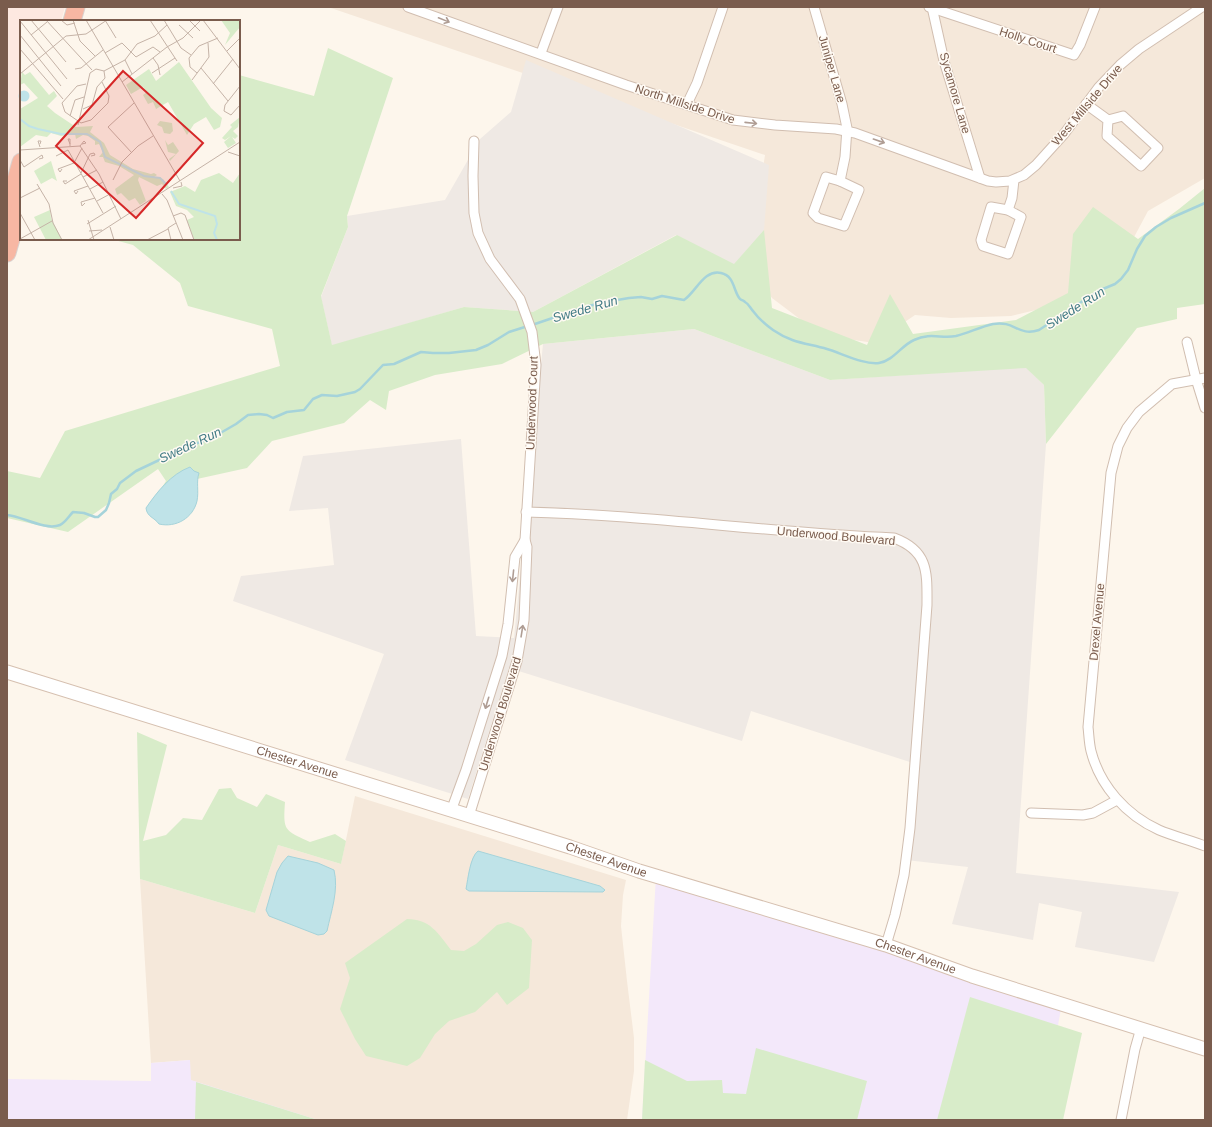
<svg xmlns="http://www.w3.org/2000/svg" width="1212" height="1127" font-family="Helvetica,sans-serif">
<rect width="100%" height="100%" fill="#fdf6ec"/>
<g fill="#f5e8da">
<polygon points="328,7 1205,7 1205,178 1148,211 1117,269 1061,304 1011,316 951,318 915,315 874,343 821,335 772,298 748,265 765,155"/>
<polygon points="355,796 626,880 623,895 621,926 627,981 634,1038 634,1071 627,1120 318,1120 190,1080 190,1060 151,1063 140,879 255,913 278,845 341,864"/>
</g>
<polygon fill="#fde8e0" points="7,7 65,7 61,21 21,21 21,161 7,211"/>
<g fill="#efe9e4">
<polygon points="526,60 769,165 764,230 734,265 676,235 533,312 464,307 332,346 321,297 348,227 347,216 445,200 480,139 511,112"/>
<polygon points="694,329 830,380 1026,367 1044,385 1046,444 1016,873 1179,892 1154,962 1075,947 1082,912 1039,903 1033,940 952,924 968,867 906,860 913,763 751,711 742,741 509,668 468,799 345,760 384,654 233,601 241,576 334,565 328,508 289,511 303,456 461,439 476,636 514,638 543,344"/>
</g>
<g fill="#f3e8fa">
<polygon points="656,876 1062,1003 1041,1120 642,1120"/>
<polygon points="190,1060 191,1080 318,1120 7,1120 7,1079 151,1081 151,1063"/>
</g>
<g fill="#d8ecc9">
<polygon points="328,48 393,78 347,216 348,227 321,296 332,345 464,307 533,312 677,235 734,264 764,230 772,308 867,345 890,294 913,334 1016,320 1068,293 1073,234 1093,207 1138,239 1179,209 1205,188 1205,304 1177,308 1177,319 1137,328 1046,444 1044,385 1026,368 830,380 694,329 543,344 502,364 435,375 389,391 386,410 370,400 344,423 272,441 247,468 197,479 192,513 147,511 166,481 158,469 68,532 7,518 7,471 40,478 65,431 280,366 272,329 188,306 180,283 133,245 111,239 239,239 239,75 314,96"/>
<path d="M137,732L167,745L143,841L166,835L183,818L202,820L219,789L231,788L237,798L257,807L266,794L285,802C283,831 284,830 310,842L335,834L346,841L341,864L278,845L255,913L140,879Z"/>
<path d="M407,919C430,919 438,933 451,950L464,951L476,944L497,925L508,922L523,928L532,940L529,988L507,1005L497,992L475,1012L449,1021L435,1034L420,1058L407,1066L366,1056L355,1039L340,1009L350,978L345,963Z"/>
<polygon points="970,997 1082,1033 1063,1120 937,1120"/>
<polygon points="756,1048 867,1081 857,1120 642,1120 645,1060 687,1081 722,1080 723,1093 746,1094"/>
<polygon points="196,1082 318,1120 195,1120"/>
</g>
<g fill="#bfe3e8" stroke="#a5d3da">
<path d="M190,467L194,471L199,473C196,482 199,491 197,501C193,518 176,528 159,524C154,517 147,517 146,508C157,492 171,474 190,467Z"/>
<path d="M478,851L600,886L605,890L603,892L469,891L466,889C468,879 470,857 478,851Z"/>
<path d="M288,856L318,863L334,870C339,890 331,912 327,931L324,934L318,935L269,916L266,910L277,872L282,863Z"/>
</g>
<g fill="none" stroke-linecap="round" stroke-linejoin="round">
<g stroke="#a5d3da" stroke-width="2.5">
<path d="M532,325L582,308L600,303L629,298L641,297L652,299L662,296L684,300C696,292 704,269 721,273C735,276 733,291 740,299C743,301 743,300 745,302C749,304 750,308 753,311C758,318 766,325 773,330C792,343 806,343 827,349C841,353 864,365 879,363C893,361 902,345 914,340C931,332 941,339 956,336C968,333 980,327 993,324C1015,320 1018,337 1039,330L1098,291L1115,284L1121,279L1128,270L1137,249L1145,236L1156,227L1171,218L1205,203"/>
<path d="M7,515C22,516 45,531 60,525C65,523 69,516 73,512L84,513L95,517H98L106,510L109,503L111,494L117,489L120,483L136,471L191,445L210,439L236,424L248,415L259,414L267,415L273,418L287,412L304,410L313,399L322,395L337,396L355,392L360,389L383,365L394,364L421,352L433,353H449L476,350L488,345L509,332L528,326"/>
</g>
<defs>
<g id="street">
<polyline points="408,7 626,85 733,120 775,125 836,129 855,133 988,181 996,182 1010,181 1024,175 1036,165 1064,134 1099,87 1120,65 1139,49 1202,7"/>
<polyline points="814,7 842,104 847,128 845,157 840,181"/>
<polyline points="929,7 1074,55 1080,45 1095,7"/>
<polyline points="932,7 944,61 980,178"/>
<polyline points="541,53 558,7"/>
<polyline points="687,104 697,83 723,7"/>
<polyline points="1086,104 1108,120 1107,136 1141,166 1158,148 1123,116 1108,120"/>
<polygon points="826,177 840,181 859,190 844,226 818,218 813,213"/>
<polygon points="991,207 1008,210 1021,217 1008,254 983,246 981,240"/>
<polyline points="1008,210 1012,198 1014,180"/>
<polyline points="1187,342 1196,379 1205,408"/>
<path d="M1205,378L1172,384L1139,412L1127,428L1118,446L1111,473L1088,727C1089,735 1089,743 1091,751C1100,786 1126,815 1159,830C1173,836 1190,840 1205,846"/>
<path d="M526,512C649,515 771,533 894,538C929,551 927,573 927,605L910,828L904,875L895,915L886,945"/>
<polyline points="451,811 466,770 502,656 508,624 515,557 525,540"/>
<polyline points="1031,813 1083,815 1093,813 1117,800"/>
<polyline points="469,816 517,661 524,620 527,547 525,540 536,365 532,332 520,299 490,259 478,233 474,213 473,176 474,141"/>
<polyline points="1121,1120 1135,1049 1141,1028"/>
</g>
<g id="secondary">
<path id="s1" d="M7,672L570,847L639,871L886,945L972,976L1205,1049"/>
</g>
<g id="highway">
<polyline points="72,21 76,7"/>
<polyline points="7,211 21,162"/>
<polyline points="7,253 21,204"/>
</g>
</defs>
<use href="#street" stroke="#d1beb0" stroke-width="11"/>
<use href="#secondary" stroke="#d6c0b0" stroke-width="15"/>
<use href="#highway" stroke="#dad1cd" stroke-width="19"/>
<use href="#street" stroke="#fff" stroke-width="9"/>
<use href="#secondary" stroke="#fff" stroke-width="13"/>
<use href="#highway" stroke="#f7b7a3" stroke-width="17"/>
</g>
<defs><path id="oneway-shaft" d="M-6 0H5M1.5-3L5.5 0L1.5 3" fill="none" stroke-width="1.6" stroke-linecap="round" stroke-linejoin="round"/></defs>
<g stroke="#af9d94">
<use href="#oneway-shaft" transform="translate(444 20) rotate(22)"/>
<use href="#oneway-shaft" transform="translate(751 123) rotate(6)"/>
<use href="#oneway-shaft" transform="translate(879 141) rotate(19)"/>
<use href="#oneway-shaft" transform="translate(513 576) rotate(96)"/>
<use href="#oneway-shaft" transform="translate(522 631) rotate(-81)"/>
<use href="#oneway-shaft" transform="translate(487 703) rotate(107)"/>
</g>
<g text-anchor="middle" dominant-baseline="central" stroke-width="3" stroke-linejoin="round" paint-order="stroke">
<g font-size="12" fill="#7a5c4d" stroke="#fffaf3">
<text transform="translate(1028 40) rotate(18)">Holly Court</text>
<text transform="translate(832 69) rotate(74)">Juniper Lane</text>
<text transform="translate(955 93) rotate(74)">Sycamore Lane</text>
<text transform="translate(685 104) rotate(18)">North Millside Drive</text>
<text transform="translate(1087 105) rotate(-50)">West Millside Drive</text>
<text transform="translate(532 403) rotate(-88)">Underwood Court</text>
<text transform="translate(836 536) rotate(5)">Underwood Boulevard</text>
<text transform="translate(1097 622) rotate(-85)">Drexel Avenue</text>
<text transform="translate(500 714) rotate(-73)">Underwood Boulevard</text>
<text stroke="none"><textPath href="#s1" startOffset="304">Chester Avenue</textPath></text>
<text stroke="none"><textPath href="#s1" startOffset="628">Chester Avenue</textPath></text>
<text stroke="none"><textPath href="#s1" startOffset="952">Chester Avenue</textPath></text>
</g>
<g font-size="13" font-style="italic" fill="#437c86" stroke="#fffaf3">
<text transform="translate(1075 308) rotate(-32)">Swede Run</text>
<text transform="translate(585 309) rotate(-16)">Swede Run</text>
<text transform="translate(190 445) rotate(-25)">Swede Run</text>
</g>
</g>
<g transform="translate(20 20)">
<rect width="220" height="220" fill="#fdf6ec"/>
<path d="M201,0H220V7L205,25L210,13ZM159,42L191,88L202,98L200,107L194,110L186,97L174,104L167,115L148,82L136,89L133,82L128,84L123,75L127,72L123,67L111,74L106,65L129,49L136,61ZM2,52L5,55L10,52L29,75L34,71L37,76L27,86L35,93L56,107L73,106L70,112L84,123L90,135L113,149L131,154L134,153L137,155L134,157L143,159L149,167L146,169L142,164L137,166L119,157L118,160L126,181L120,185L115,178L109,181L101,173L97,175L95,169L114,155L99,146L85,142L83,137H79L83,132L79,124L75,125V121L68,116L63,115L56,119L55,114L41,116L31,113L27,117L16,115L0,127V89L18,78L4,63L0,65ZM220,97L218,107L213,111L218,116L215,119L212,117L216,123L208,128L204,122L211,116L205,120L202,118L212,107L210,105ZM140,101L152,103L153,111L150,114L144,113L142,107L137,105ZM145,120L148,125L153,122L159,131L150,141L149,139L156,134L148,132ZM31,141L37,161L32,158L21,164L14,151ZM199,153L213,163L220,153V220H174L167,200L174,197L167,190L156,186L150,172L165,166L175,172L181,160ZM30,190L31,198L42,220H26L14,197Z" fill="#d8ecc9"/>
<path d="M-1.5 76a5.5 5.5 0 1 1 11 0a5.5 5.5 0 1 1-11 0Z" fill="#bfe3e8"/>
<path fill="none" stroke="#bfe3e8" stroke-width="2" d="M0,99L9,106L18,109L41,114H67L80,122L85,137L124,156L140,158L147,165M151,171L159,184L195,196L197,204L194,213L197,220"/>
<path fill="none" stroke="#c5b3a7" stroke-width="1" d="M11,0L46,42M26,0L72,50M41,0L47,5L55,3M53,0L60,21L75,36M66,0L160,161M85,0L96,18M130,0L157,41M144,0L161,28L171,35M169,0L180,11M183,0L220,49M0,1L47,59M159,5L173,18M0,15L41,66M11,15L27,2M0,29L43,79M207,31L220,18M85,33L102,23L116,37L133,27L140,32M133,38L138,45L140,55M105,40L112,54M181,48L208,81M55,49L61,48L83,30M84,51L105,40L117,24L135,16L147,5M132,53L155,38M177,53L170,47L169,38L179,26L198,18M0,54L46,16L66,14L87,0M172,60L189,37L188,23M102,62L147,27L163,18L181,0M66,64L57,66L42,83L45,92L61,103L71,100L88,83L89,76L82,62M193,64L213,39M220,66L205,85L204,91L211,95L220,85M63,89L72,85L77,67L85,58L84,51M50,96L55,80L64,77M58,105L70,53L76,49L84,51M20,124L21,121H18L20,127M50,124L48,119H50V126M60,126L79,154L101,199M60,126L64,121L66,123L62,124M0,130L60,126M208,132L220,136M112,133L88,107L114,83M36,136L48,130L83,193M0,140L4,147L22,135L23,138L19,139M42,149L40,152L38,149L54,143L62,128M61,153L70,134L74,133L75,135L71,136M63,157L77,150M93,160L102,142L118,126L133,116M47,161H43L45,164L61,154M17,164L29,184L33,203L42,220M153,168L162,166L161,162M70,169L83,162M58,171L56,174L54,171L68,166M142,174L147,180L163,220M0,178L20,168M77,181L90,174M65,183L62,186L61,182L75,178M0,193L15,220M153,196L161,193L165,195L174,220M68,200L74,220M67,204L96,186M90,207L94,220M69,211L82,210M0,219L32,201M68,220L220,122M127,220L148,209M151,220L148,208L156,203"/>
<path fill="#d62828" fill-opacity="0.15" stroke="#d62828" stroke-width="2" d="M103,51L183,123L116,198L36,126Z"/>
<rect width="220" height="220" fill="none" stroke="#7a5c4d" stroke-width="2"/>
</g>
<rect width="1212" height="1127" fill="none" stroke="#7a5c4d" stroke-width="16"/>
</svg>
